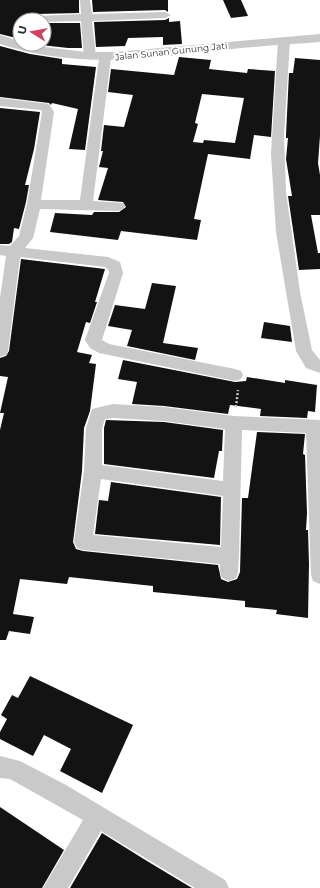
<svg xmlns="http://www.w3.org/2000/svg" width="320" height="888" font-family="Montserrat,sans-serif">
<rect width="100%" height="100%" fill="#fff"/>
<g fill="#131313" fill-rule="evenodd">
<polygon points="0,0 79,0 79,13 37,14 30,18 30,20 20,20 20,39 0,34"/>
<polygon points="92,0 168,0 168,12 165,10 93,12"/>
<polygon points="223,0 241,0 248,16 231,18"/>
<polygon points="169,18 169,22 180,21 182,44 163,45 163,37 128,38 125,46 96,47 94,22 165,20"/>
<polygon points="44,23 80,23 82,48 68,48 32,44 44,44"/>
<polygon points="0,46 30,54 62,59 62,64 96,67 85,150 69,149 78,109 52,103 51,105 49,103 0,97"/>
<path d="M179,57L211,60L209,69L247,73L248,69L275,71L271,137L254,135L250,159L208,154L194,219L201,220L197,240L121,231L118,240L50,232L55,213L92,215L94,212H119L126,207L123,202L98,200L108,168L99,167L103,151H101L104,125L124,127L133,95L108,92L111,69L174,75ZM202,94L244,98L235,143L204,140L203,143L193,142L198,124L195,123Z"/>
<polygon points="295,58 320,60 320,136 318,163 320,175 320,215 311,215 318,253 320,253 320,269 299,270 288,196 292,196 286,159 288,138 286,138 286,135 289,73 293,73"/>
<polygon points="0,108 40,112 34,149 25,185 29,185 26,202 19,229 14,228 12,242 9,244 0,244"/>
<polygon points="21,259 105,269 95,302 97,302 90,323 86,322 77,352 92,355 89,363 96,364 90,411 84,428 82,471 73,542 76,549 83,551 218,565 221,579 228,582 237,579 240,572 242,498 248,498 257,432 305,434 303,454 305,455 307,513 306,530 308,530 309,564 308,618 276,614 277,610 245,607 245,601 153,592 153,586 69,577 67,584 20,579 13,614 34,617 30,634 9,631 6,640 0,640 0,430 4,413 0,413 8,377 0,376 0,358 6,356 9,351"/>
<polygon points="152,283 176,286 163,343 198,348 195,360 127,346 132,330 108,326 115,305 145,309"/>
<polygon points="264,322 290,326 292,342 261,338"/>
<polygon points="123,360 235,382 246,381 247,377 285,383 285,380 317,385 315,412 308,411 307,418 260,416 261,409 230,405 228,414 164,406 132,404 137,382 118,379"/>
<polygon points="106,420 164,422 223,430 222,451 219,451 214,478 104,464 104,428"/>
<polygon points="111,482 221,497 220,545 95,534 99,500 108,501"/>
<polygon points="30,676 133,725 102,793 60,771 71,749 44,735 33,756 0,739 0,732 7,719 1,715 12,695 18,698"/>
<polygon points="0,807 64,850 42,888 0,888"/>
<polygon points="102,833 147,861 192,888 70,888"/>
</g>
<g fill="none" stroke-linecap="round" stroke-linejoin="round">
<polyline stroke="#c9c9c9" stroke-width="2.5" stroke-dasharray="2 2" stroke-linecap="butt" points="236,407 238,390"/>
<g fill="#c9c9c9" fill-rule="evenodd">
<polygon points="80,0 90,0 92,14 165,12 171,15 165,18 92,21 96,57 90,60 84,57 81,21 44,22 44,20 31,19 37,16 81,14"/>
<polygon points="284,37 290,40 284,135 286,192 300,292 312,350 320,360 320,373 306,368 296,351 276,232 271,154 278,40"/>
<polygon points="105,55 111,58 93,201 123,203 125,206 123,209 118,211 40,209 33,238 25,248 108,257 120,262 123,273 102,340 109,344 235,369 241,371 243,375 241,379 235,381 99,353 90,348 85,340 109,273 108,269 105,267 20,257 8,351 6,355 0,357 0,298 6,256 0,255 0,245 10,246 19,236 27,204 42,112 41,110 0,106 0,98 49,104 54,112 41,200 80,200 99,58"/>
<path d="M113,404L164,407L234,416L320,420V584L313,581L311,575L306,433L242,430L239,556L238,572L236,578L229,581L222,578L220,572V564L83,550L77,548L74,542L84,471L86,428L92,409ZM113,418L164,421L225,429L223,481L102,465V428L105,419ZM101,479L223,496L221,547L93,535Z"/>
<polygon points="0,756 20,761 66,785 225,880 229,888 195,888 101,831 68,888 43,888 83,820 10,779 0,778"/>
</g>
<path fill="#c9c9c9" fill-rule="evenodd" d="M320,34V42C291,44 261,46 232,49C149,58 81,70 0,44V35L20,41V44L86,52H115Z"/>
</g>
<g text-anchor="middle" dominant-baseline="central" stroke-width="4" stroke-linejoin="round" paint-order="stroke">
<g font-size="9" fill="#2c2c2c" stroke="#fff">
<text transform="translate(171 51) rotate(-6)">Jalan Sunan Gunung Jati</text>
</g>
</g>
<g transform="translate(32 32) rotate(281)"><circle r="19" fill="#ffffff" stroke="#ababab"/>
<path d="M0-3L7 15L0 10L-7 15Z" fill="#d14161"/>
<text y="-6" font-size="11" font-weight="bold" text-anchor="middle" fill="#2c2c2c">U</text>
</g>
</svg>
